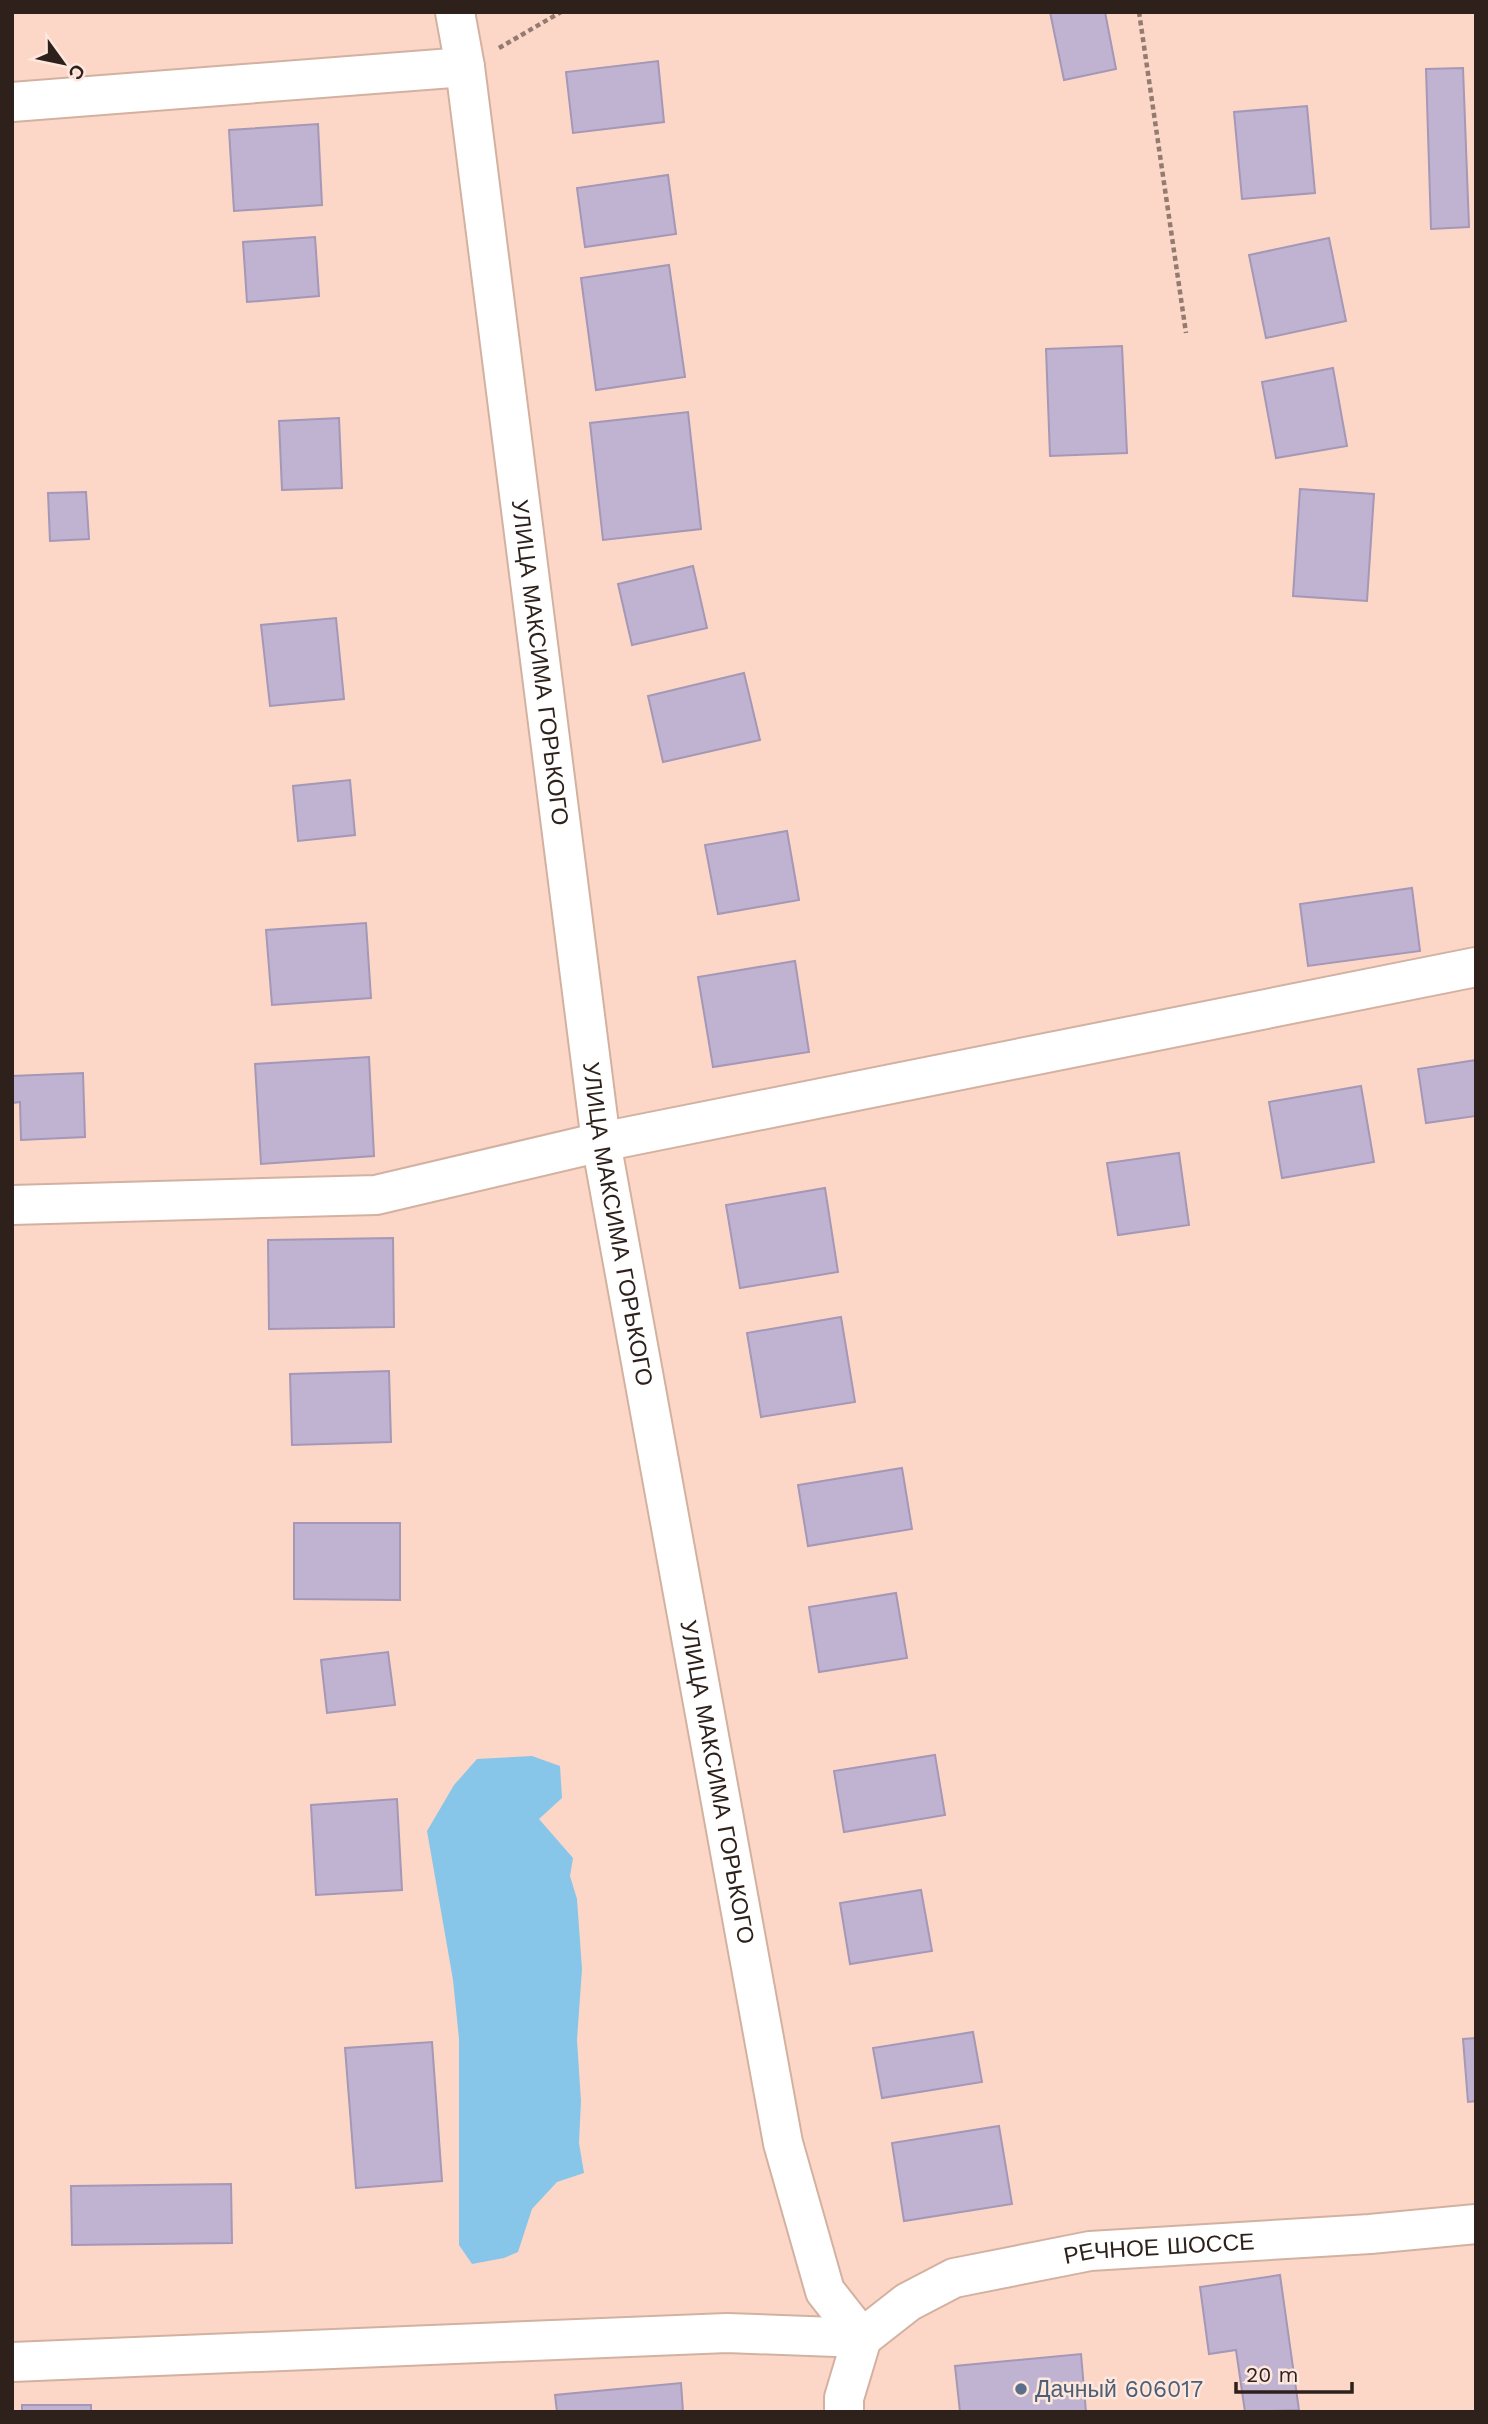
<svg xmlns="http://www.w3.org/2000/svg" width="1488" height="2424" font-family="'Work Sans',sans-serif">
<rect width="100%" height="100%" fill="#fcd7c7"/>
<polygon fill="#88c6e9" points="532,1756 560,1766 562,1798 539,1819 573,1858 570,1876 577,1899 582,1969 577,2040 581,2101 579,2143 584,2173 557,2182 532,2209 518,2252 504,2258 472,2264 459,2245 459,2039 453,1980 427,1831 454,1785 477,1759"/>
<g fill="#c0b2d1" stroke="#a597b6" stroke-width="2">
<polygon points="1050,12 1105,12 1116,69 1064,80"/>
<polygon points="658,61 664,122 573,133 566,72"/>
<polygon points="1463,68 1469,227 1431,229 1426,69"/>
<polygon points="1307,106 1315,193 1242,199 1234,112"/>
<polygon points="318,124 322,205 234,211 229,130"/>
<polygon points="668,175 676,234 585,247 577,188"/>
<polygon points="315,237 319,296 247,302 243,242"/>
<polygon points="1329,238 1346,321 1266,338 1249,255"/>
<polygon points="669,265 685,377 596,390 581,278"/>
<polygon points="1122,346 1127,453 1050,456 1046,349"/>
<polygon points="1333,368 1347,446 1276,458 1262,382"/>
<polygon points="688,412 701,529 603,540 590,423"/>
<polygon points="339,418 342,488 282,490 279,421"/>
<polygon points="1300,489 1374,494 1367,601 1293,596"/>
<polygon points="86,492 89,539 50,541 48,493"/>
<polygon points="693,566 707,628 632,645 618,584"/>
<polygon points="336,618 344,699 270,706 261,625"/>
<polygon points="744,673 760,740 663,762 648,696"/>
<polygon points="350,780 355,835 298,841 293,786"/>
<polygon points="787,831 799,900 718,914 705,845"/>
<polygon points="1412,888 1420,951 1308,966 1300,904"/>
<polygon points="366,923 371,998 272,1005 266,930"/>
<polygon points="795,961 809,1052 713,1067 698,977"/>
<polygon points="369,1057 374,1156 261,1164 255,1064"/>
<polygon points="1476,1060 1476,1116 1426,1123 1418,1069"/>
<polygon points="83,1073 85,1137 21,1140 20,1102 12,1103 12,1076"/>
<polygon points="1361,1086 1374,1162 1282,1178 1269,1102"/>
<polygon points="1179,1153 1189,1225 1118,1235 1107,1163"/>
<polygon points="825,1188 838,1272 740,1288 726,1205"/>
<polygon points="393,1238 394,1327 269,1329 268,1240"/>
<polygon points="841,1317 855,1402 761,1417 747,1333"/>
<polygon points="389,1371 391,1442 292,1445 290,1374"/>
<polygon points="902,1468 912,1529 808,1546 798,1485"/>
<polygon points="294,1523 400,1523 400,1600 294,1599"/>
<polygon points="896,1593 907,1658 819,1672 809,1607"/>
<polygon points="388,1652 395,1705 327,1713 321,1660"/>
<polygon points="935,1755 945,1815 844,1832 834,1771"/>
<polygon points="397,1799 402,1890 316,1895 311,1805"/>
<polygon points="921,1890 932,1951 850,1964 840,1903"/>
<polygon points="973,2032 982,2082 882,2098 873,2048"/>
<polygon points="1476,2038 1476,2101 1468,2102 1463,2039"/>
<polygon points="432,2042 442,2181 356,2188 345,2048"/>
<polygon points="999,2126 1012,2204 904,2221 892,2143"/>
<polygon points="231,2184 232,2243 72,2245 71,2186"/>
<polygon points="1280,2275 1299,2410 1245,2412 1236,2350 1209,2354 1200,2287"/>
<polygon points="1081,2354 1086,2412 960,2412 955,2366"/>
<polygon points="681,2383 683,2412 557,2412 555,2395"/>
<rect x="22" y="2405" width="69" height="7"/>
</g>
<g fill="none" stroke-linecap="round" stroke-linejoin="round">
<defs>
<g id="minor">
<path id="s1" d="M455,12L465,67L601,1142L783,2143L825,2291L862,2338"/>
<polyline points="12,102 465,67"/>
<polyline points="12,1205 376,1195 601,1142 1476,967"/>
<path id="s2" d="M862,2338L908,2302L954,2278L1090,2251L1370,2234L1476,2224"/>
<polyline points="12,2362 727,2333 862,2338"/>
<polyline points="844,2412 844,2398 862,2338"/>
</g>
</defs>
<use href="#minor" stroke="#d3b1a1" stroke-width="42"/>
<g stroke="#947b70" stroke-width="4.5" stroke-dasharray="5 3.5" stroke-linecap="butt">
<polyline points="1139,12 1186,333"/>
<polyline points="499,48 561,12"/>
</g>
<use href="#minor" stroke="#fff" stroke-width="38"/>
</g>
<circle fill="#5c6f8a" stroke="#fee8de" stroke-width="2.5" cx="1021" cy="2389" r="7"/>
<g text-anchor="middle" dominant-baseline="central" stroke-width="5" stroke-linejoin="round" paint-order="stroke">
<g font-size="23" fill="#2e211b" stroke="#fee8de">
<text stroke="none"><textPath href="#s1" startOffset="656">УЛИЦА МАКСИМА ГОРЬКОГО</textPath></text>
<text stroke="none"><textPath href="#s1" startOffset="1223">УЛИЦА МАКСИМА ГОРЬКОГО</textPath></text>
<text stroke="none"><textPath href="#s1" startOffset="1790">УЛИЦА МАКСИМА ГОРЬКОГО</textPath></text>
<text stroke="none"><textPath href="#s2" startOffset="318">РЕЧНОЕ ШОССЕ</textPath></text>
</g>
<g font-size="23" fill="#4e5e75" stroke="#fee8de" text-anchor="start">
<text x="1035" y="2389">Дачный 606017</text>
</g>
</g>
<rect width="1488" height="2424" fill="none" stroke="#2e211b" stroke-width="28"/>
<g transform="translate(63 63) rotate(123)" stroke="#fee8de" stroke-width="5" paint-order="stroke">
<path d="M0-5L12 26L0 18L-12 26Z" fill="#2e211b"/>
<text y="-10" font-size="19" font-weight="bold" text-anchor="middle" fill="#2e211b">С</text>
</g>
<path d="M1236 2382v10h116v-10" fill="none" stroke="#2e211b" stroke-width="3.5"/>
<text x="1246" y="2382" font-size="21" fill="#2e211b" stroke="#fee8de" stroke-width="5" paint-order="stroke">20 m</text>
</svg>
